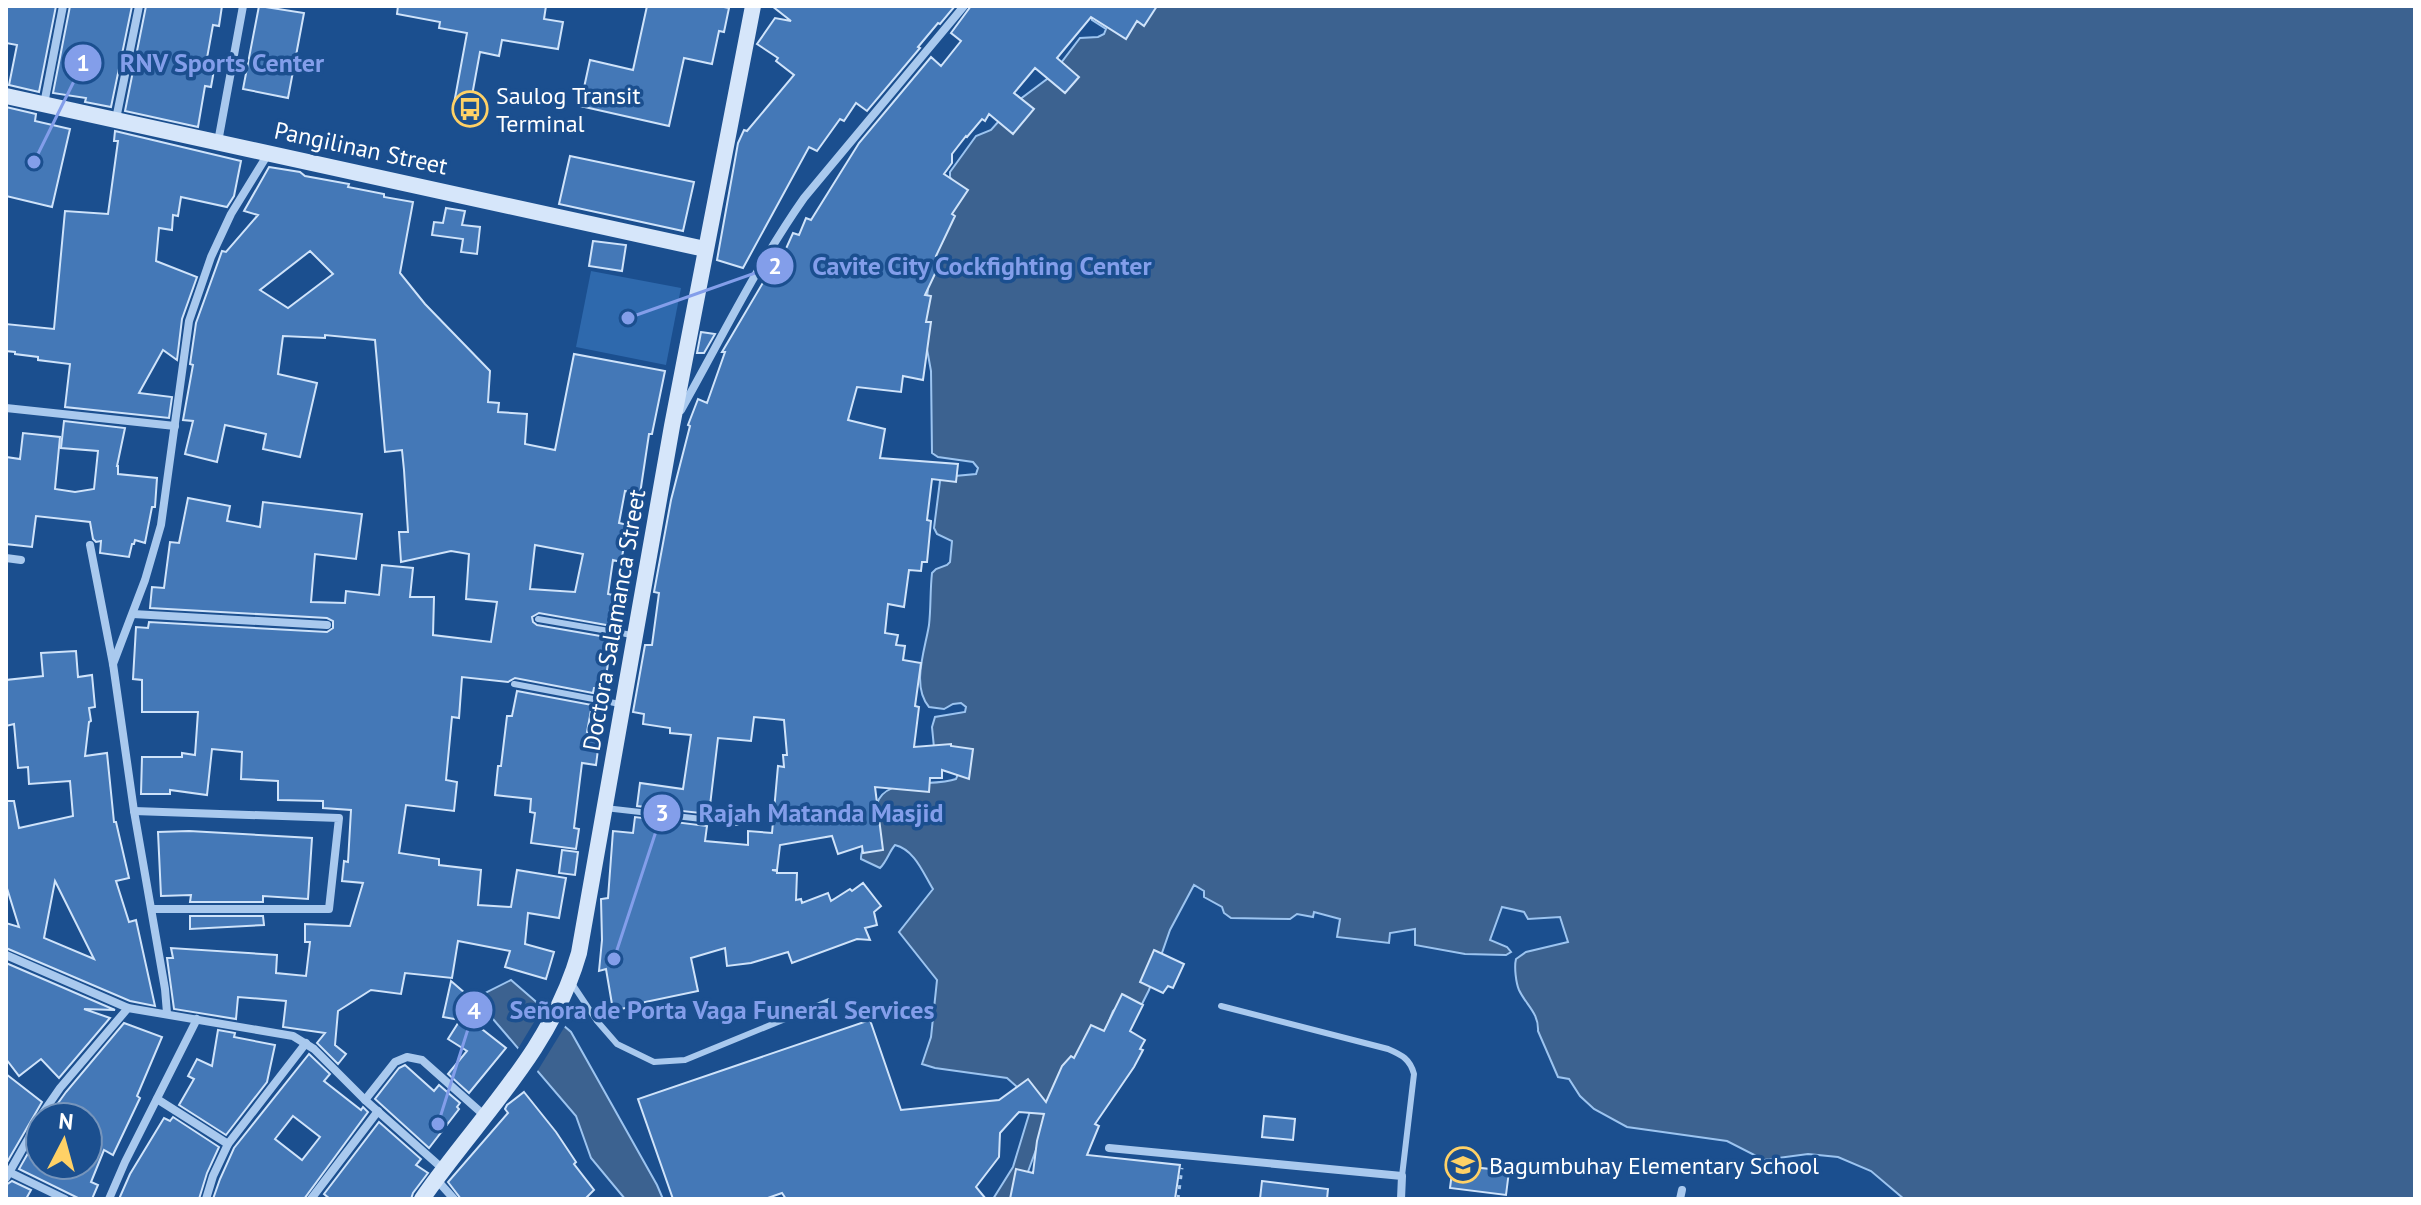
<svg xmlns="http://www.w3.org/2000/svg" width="2421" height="1205" font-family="'PT Sans',sans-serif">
<rect width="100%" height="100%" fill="#1b4f8f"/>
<polygon fill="#2e69ad" points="591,271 681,288 666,365 576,347"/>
<g fill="#3c6290" stroke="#9cc4f0" stroke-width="2">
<path d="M1096,6H2415V1199H1904L1871,1171L1838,1157L1808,1154L1764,1160L1727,1141L1627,1127L1594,1109L1580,1096L1569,1079L1558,1077L1538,1031C1539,1013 1526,1005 1519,990C1516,983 1514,967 1516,959L1526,952L1568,942L1560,917L1528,919L1524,912L1502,907L1490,940L1507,947L1511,952L1506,955L1465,954L1415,945V929L1390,933L1389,943L1337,937L1340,919L1314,912L1313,917L1297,914L1290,919L1231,918L1224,913L1222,907L1204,897V891L1194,885L1170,930L1149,990L1142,1004H1120L1113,1011L1105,1031L1052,1106L1018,1199H993L1013,1167L1033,1101L1007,1078L935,1068L922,1064L931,1037L937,980L899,932L933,889C923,873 915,850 895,845C889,852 887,861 880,868L861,859C860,848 869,840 871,830C874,820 874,808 879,799C891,777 935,787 956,779L959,772L935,758L932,727L935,717L965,712L966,707L961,703L953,704L944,709L929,707C911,686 925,650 929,625C931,608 930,591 932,573L936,569L947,565L950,562L952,541L937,534L934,528L940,481L944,477L976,474L978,468L973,462L938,457L932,453L931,371L925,338L927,297L933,244L953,182L950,177V172L976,136L991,130L1015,103L1051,76L1080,38L1098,37L1104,34L1106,29L1092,20V13Z"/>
<polygon points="511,980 571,1032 657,1185 663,1199 625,1199 591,1158 576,1116 475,998"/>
</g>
<polygon fill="#1b4f8f" points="545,1004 567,1023 535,1075 516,1052"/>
<g fill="#4478b7" stroke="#cfe3fa" stroke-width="2" fill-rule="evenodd">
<polygon points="6,6 56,6 39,92 9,85 17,45 6,43"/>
<polygon points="70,6 132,6 111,107 85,102 86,98 53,93"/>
<polygon points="146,6 222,6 219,26 213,25 207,58 216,59 211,87 205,86 198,127 125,111"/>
<polygon points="259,6 304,13 288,98 243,89"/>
<polygon points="398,6 546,6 544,19 563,22 558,49 502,40 499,56 480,52 469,112 453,109 467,33 439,28 440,22 397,14"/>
<polygon points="647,6 719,6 729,8 724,32 719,31 712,64 684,58 669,126 580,106 590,60 633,70"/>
<polygon points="772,6 955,6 940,24 938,23 918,47 920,48 867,111 856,103 844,121 840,119 817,151 809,147 743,268 717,260 738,143 744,130 747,131 794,75 776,61 778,58 757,44 775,18 791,21"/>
<polygon points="971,6 1157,6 1144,26 1137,21 1126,39 1091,17 1057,58 1079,77 1065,93 1035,68 1014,93 1034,109 1013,134 989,114 985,121 982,119 967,137 966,136 952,154 952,163 944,174 968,190 952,214 955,216 936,256 942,259 925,295 931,296 926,322 931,322 923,380 903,376 901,392 857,387 848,420 885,429 880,458 958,464 956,482 932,479 927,520 931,521 927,562 922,562 921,571 909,570 904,607 888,604 885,633 898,635 896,645 905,646 903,660 921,663 915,706 919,707 914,747 951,744 951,746 973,749 969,779 942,770 942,778 930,778 929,792 875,787 883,850 863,853 862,846 838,854 832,836 780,845 777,870 772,870 777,871 777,873 797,873 796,900 801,899 802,903 828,893 831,901 850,889 852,891 863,883 881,906 874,912 877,925 865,928 870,940 857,939 792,963 788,952 751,963 727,966 725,948 691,958 698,991 645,1002 645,1005 613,1010 606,969 599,971 602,940 601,899 608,898 613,831 633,833 635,817 707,826 705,841 748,845 748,831 772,833 778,766 784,767 783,755 787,755 784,720 754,717 751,741 718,738 709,814 637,806 640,783 683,789 691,735 670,733 670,728 643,724 644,714 633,712 645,645 652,645 659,593 654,592 671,500 690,426 688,425 698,399 707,403 725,352 722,352 771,269 776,271 793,233 799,235 806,218 811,220 859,143 931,57 941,66 961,41 951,33"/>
<polygon points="6,107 36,114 35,121 70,129 52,207 6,196"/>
<polygon points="115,131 241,161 234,196 227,207 181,197 178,216 173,215 172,230 159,228 156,261 197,277 182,319 177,360 163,350 139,393 172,397 169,418 65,407 70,364 38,360 38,357 15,354 15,352 6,351 6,324 54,329 65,211 108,214 118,141 114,141"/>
<polygon points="570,156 694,182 683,231 559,204"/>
<path d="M269,167L300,172L305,176L349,184L348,187L384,194V197L413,202L400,273L425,304L490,371L488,402L499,403L498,412L527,414L525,444L555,450L574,354L665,371L652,434H649L640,494L625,491L619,523L628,525L621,562L613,560L608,594L618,596L612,626L539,613L532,617L533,622L537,625L612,638L604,689L594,688L593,693L515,678L508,682L462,677L459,718L452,717L446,780L457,782L454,811L406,805L399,853L439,859V865L481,870L478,905L511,907L517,870L566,878L559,918L528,913L525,944L554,952L546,979L505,967L510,951L458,941L452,978L405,973L401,994L371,990L338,1011L335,1045L346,1054L338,1064L317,1043L325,1033L283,1027L286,1001L238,997L236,1019L174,1009L167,958H173L171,948L277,955L276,973L306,976L310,942H305V924L350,926L363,883L342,881L344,861L348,862L351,810L323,808V801L278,800V781L241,779L242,752L212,749L207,795L170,790V794H141L142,757H182V753L195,755L198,712H142V680L133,679L136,627L148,628L149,622L327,632L333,628V621L327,618L150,608L152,587L164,588L170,542L179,543L188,498L230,506L227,521L260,527L263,502L362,514L356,559L315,554L311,602L345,603L346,591L379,595L382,565L413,568L410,597H434L433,635L491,642L497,602L466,599L469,554L451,551L401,562L399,532H408L404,470L402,450L385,452L375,340L325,335V338L283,336L278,374L317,383L300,457L263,449L266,434L225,425L217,462L185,454L193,421L183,420L193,365L190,364L196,323L222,251L226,252L258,215L244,211ZM310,251L333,274L288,308L260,290ZM535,545L583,554L575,592L530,589Z"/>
<polygon points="446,208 465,211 462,225 480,227 477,254 461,252 463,239 432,235 434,222 443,223"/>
<polygon points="593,241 626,245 622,271 589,266"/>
<polygon points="701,332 715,334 704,353 697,353"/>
<polygon points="64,421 125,428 117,466 118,466 118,474 157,478 155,507 152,507 145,543 135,540 134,544 132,544 129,557 100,553 101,541 96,542 93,539 90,522 36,516 32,547 6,544 6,457 20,459 23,433 60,437 55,489 75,492 94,489 98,451 61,448"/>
<path d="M76,651L78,677L92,675L95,707L89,708L91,721L89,722L85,756L107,753L114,822H116L129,878L116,881L129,922L136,920L155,1006L130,1001L6,948V923L19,927L6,885V801H14L19,828L73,816L70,781L29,784L28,767L18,768L14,724L6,726V680L43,676L41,653ZM55,881L94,959L44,938Z"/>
<polygon points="517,691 592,705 587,732 600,734 596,765 582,763 574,828 579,829 576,849 531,843 535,813 530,812 531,799 495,795 498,766 501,766 507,716 512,716"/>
<polygon points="189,831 312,838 308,899 263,896 263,902 190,902 191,895 161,896 158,832"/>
<polygon points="562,850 578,852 575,875 559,873"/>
<polygon points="190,916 263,916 264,925 190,929"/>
<polygon points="1154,950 1184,964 1173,988 1168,986 1163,993 1140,982"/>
<polygon points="6,963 115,1010 84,1009 110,1018 59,1078 41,1059 19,1076 6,1059"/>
<polygon points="451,981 466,994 464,997 481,1012 473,1022 506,1048 469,1093 448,1074 467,1051 448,1039 460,1020 443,1017"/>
<polygon points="1122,994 1143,1005 1130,1031 1145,1040 1140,1049 1143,1050 1134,1067 1095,1124 1099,1126 1087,1155 1180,1165 1175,1199 1010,1199 1016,1169 1033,1173 1037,1141 1044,1114 1019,1112 1000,1133 999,1157 976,1187 986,1199 786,1199 782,1193 765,1199 673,1199 638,1099 870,1020 901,1110 999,1100 1028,1079 1046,1102 1062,1066 1071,1056 1074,1058 1091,1025 1104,1031"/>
<polygon points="124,1023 162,1037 137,1096 140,1098 113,1155 104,1150 91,1182 98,1185 92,1199 80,1199 19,1169 40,1132 40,1165 88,1165 88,1117 48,1117 66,1092"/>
<polygon points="218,1030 235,1033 234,1037 275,1045 267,1082 226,1135 179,1105 194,1079 188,1076 197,1059 212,1066"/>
<path d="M309,1054L330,1074L324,1081L361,1110L363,1107L368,1112L304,1199H213L220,1179L234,1148ZM293,1116L320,1137L302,1160L275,1139Z"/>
<polygon points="405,1065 434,1091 439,1085 460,1103 457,1107 459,1109 429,1148 375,1099 399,1068"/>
<polygon points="6,1074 42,1102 6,1164"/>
<polygon points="524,1092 556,1132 576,1162 574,1164 594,1190 585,1199 461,1199 448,1182 508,1113 505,1109 507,1105"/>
<polygon points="1264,1116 1295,1119 1293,1140 1262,1137"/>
<polygon points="173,1117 219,1147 207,1173 199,1199 119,1199 130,1174 164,1118 170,1121"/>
<polygon points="379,1122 421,1159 416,1165 428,1173 413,1193 411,1199 330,1199 324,1194"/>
<polygon points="1453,1165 1509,1171 1506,1195 1450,1188"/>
<polygon points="12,1181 31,1190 26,1199 6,1199 6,1185"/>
<polygon points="1262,1181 1328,1189 1327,1199 1260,1199"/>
</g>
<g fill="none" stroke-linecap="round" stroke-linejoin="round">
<polyline stroke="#a9c9ee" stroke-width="3" stroke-dasharray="4 6" stroke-linecap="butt" points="1178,1199 1182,1168"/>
<g stroke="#a9c9ee" stroke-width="6">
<polyline points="538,619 632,635"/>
<polyline points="514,684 620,704"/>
<polyline points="605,808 737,823"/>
<polyline points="571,982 597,1021 617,1044 654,1062 685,1060 829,1001"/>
<path d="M1221,1006L1388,1049C1402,1055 1410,1059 1414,1074L1402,1176"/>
</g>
<g stroke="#a9c9ee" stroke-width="8">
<polyline points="44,104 63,6"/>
<polyline points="116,119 139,6"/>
<polyline points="218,142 243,6"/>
<polyline points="6,408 175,426"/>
<path d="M681,410C721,339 757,265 804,198L964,6"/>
<polyline points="90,545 113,664 134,811 165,989 167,1013"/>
<polyline points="6,558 21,560"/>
<polyline points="133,614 327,625"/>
<polyline points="113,664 145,580 161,525 189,321 211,257 231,214 268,154"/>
<polyline points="134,811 339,818 329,909 152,909"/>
<polyline points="6,955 128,1008 293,1036 314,1049 365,1100 443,1169"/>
<polyline points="157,1099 228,1144"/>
<polyline points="365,1100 395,1062 407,1057 422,1060 485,1116"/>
<polyline points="40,1117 60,1088 128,1008"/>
<polyline points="1109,1148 1402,1176 1401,1199"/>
<polyline points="7,1171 65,1199"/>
<polyline points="6,1178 40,1118"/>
<polyline points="436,1179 454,1199"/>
<polyline points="109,1199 125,1162 197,1019"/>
<polyline points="206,1199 213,1176 228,1144 306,1043"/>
<polyline points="311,1199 378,1111"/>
<polyline points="1680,1199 1682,1190"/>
</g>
<g stroke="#d6e6fa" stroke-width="16">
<polyline points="6,96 705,249"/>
<path d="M422,1199C478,1118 551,1051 579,953L672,426L753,6"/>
</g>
</g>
<defs>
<symbol id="bus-ring" viewBox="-11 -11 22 22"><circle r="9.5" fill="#1b4f8f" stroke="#ffd166" stroke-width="1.5"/><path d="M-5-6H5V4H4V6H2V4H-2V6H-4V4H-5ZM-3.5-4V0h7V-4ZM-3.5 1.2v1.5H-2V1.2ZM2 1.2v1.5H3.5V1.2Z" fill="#ffd166"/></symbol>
<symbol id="school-ring" viewBox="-11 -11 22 22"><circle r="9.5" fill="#1b4f8f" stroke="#ffd166" stroke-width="1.5"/><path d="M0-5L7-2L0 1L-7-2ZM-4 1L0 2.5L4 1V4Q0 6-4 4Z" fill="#ffd166"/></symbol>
</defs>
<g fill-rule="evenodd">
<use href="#bus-ring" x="450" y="89" width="40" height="40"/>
<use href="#school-ring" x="1443" y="1145" width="40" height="40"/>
</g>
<g text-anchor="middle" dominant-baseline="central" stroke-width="7" stroke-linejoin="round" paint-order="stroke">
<g font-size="24" fill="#fff" stroke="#1b4f8f" text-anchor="start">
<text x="496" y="95">Saulog Transit<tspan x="496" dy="28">Terminal</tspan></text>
<text x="1489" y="1165">Bagumbuhay Elementary School</text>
</g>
<g font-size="24" fill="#fff" stroke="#1b4f8f">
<text transform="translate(361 148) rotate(12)">Pangilinan Street</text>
<text transform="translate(614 620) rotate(-80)">Doctora Salamanca Street</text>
</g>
</g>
<path fill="none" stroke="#839eea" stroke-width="3" d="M34 162L83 63M628 318L775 266M614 959L662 813M438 1124L474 1010"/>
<g fill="#839eea" stroke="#1b4f8f" stroke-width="3">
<circle cx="34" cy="162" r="8"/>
<circle cx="628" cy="318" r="8"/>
<circle cx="614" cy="959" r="8"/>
<circle cx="438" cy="1124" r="8"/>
<circle cx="83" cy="63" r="20"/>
<circle cx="775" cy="266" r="20"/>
<circle cx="662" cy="813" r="20"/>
<circle cx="474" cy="1010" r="20"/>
</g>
<g font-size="24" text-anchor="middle" font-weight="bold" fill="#fff">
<text x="83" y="71">1</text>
<text x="775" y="274">2</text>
<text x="662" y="821">3</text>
<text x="474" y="1019">4</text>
</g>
<g font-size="26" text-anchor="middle" font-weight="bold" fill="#839eea" stroke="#1b4f8f" stroke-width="7" stroke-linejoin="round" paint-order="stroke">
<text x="222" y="72">RNV Sports Center</text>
<text x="982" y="275">Cavite City Cockfighting Center</text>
<text x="821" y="822">Rajah Matanda Masjid</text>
<text x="722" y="1019">Señora de Porta Vaga Funeral Services</text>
</g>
<rect width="2421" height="1205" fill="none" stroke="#ffffff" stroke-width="16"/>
<g transform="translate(64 1141) rotate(6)"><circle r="38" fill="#1b4f8f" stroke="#7695bc" stroke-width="2"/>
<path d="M0-6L14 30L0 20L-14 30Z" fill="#ffd166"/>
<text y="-12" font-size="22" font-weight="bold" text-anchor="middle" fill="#ffffff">N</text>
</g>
</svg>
